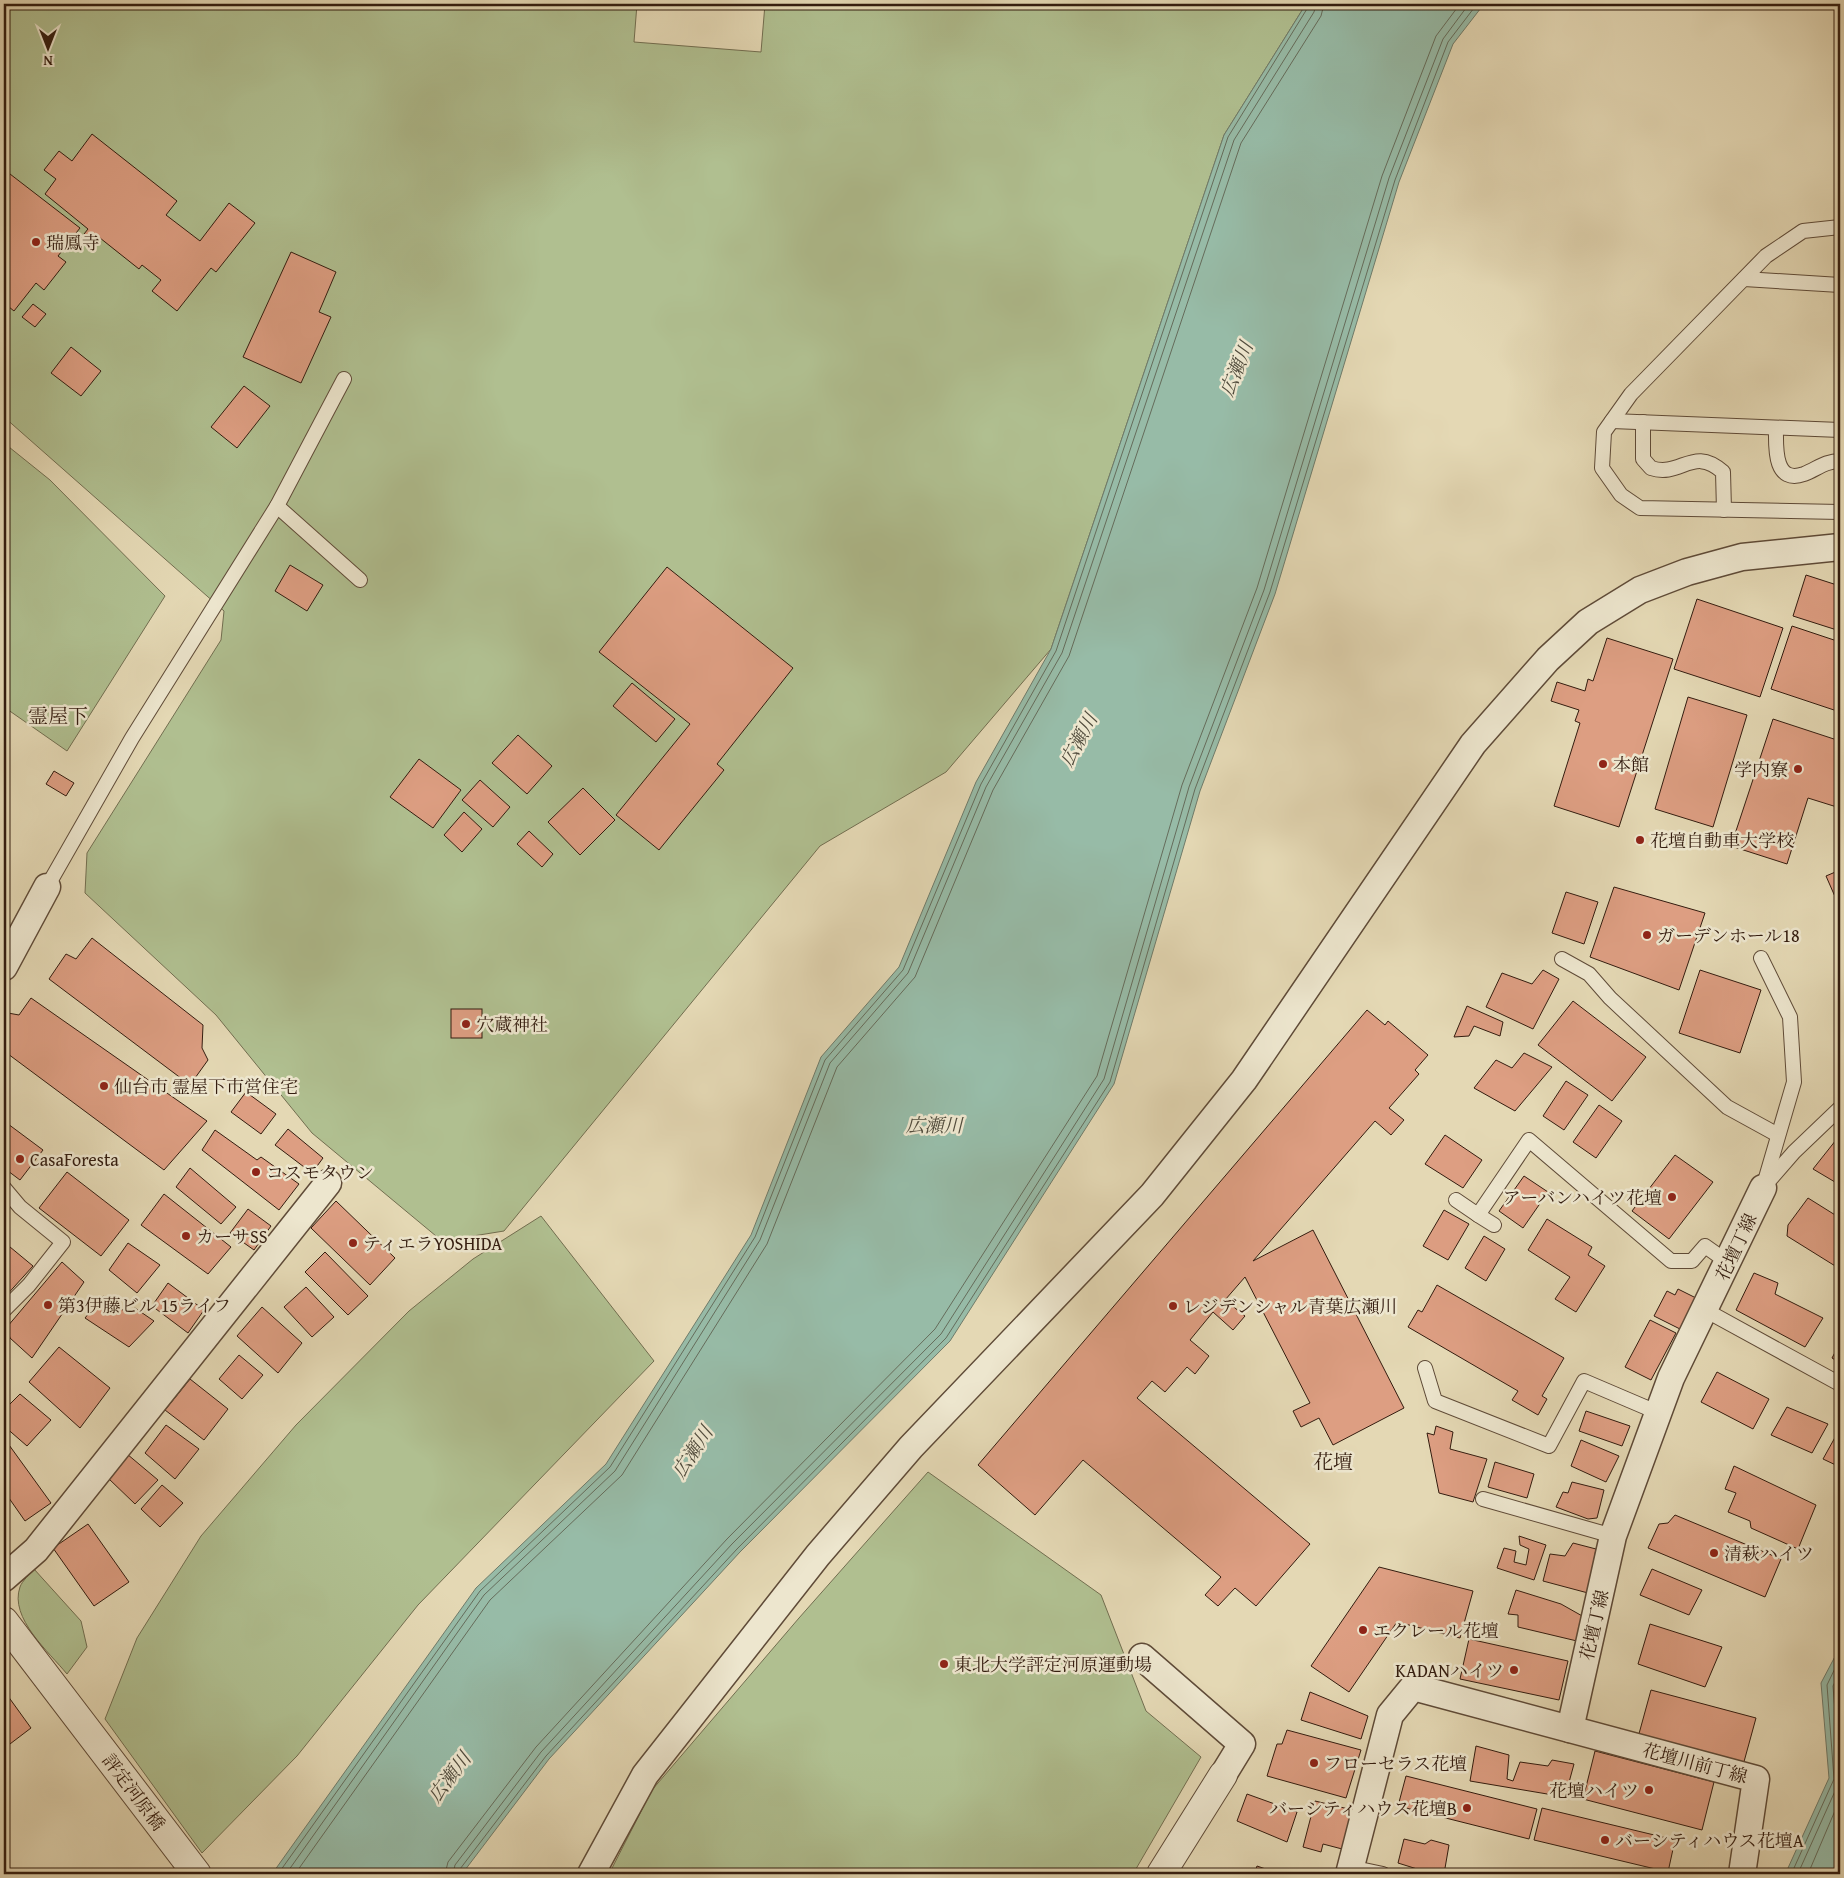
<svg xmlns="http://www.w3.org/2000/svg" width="1844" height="1878" font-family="'Gentium Book Plus','Noto Serif JP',serif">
<rect width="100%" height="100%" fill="#e4d8b4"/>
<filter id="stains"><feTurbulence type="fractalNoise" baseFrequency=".004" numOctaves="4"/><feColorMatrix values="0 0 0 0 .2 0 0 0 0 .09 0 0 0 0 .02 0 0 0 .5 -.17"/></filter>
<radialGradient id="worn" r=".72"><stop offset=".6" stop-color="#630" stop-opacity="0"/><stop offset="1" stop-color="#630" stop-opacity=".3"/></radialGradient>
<g fill="#b0bf90" stroke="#726e50">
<polygon points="4,4 637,4 634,42 761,52 765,4 1306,4 1224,135 1051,649 946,772 820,846 504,1231 442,1241 312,1133 216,1015 85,893 87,853 221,640 224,611 4,417"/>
<polygon points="4,443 50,480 165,596 67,751 4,707"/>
<polygon points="541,1216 654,1361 418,1605 297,1756 202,1853 105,1719 137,1638 201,1536 296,1425 409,1311 473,1259"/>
<polygon points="928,1472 1101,1595 1146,1711 1201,1757 1133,1874 609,1874 652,1790 799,1618"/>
<path d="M34,1569L81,1621L87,1647L67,1674C49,1652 9,1618 20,1587C22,1581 30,1574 34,1569Z"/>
</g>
<g fill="#97bba7" stroke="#6f7b6a">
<polygon points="1306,4 1484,4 1453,44 1399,182 1275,594 1200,791 1114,1084 950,1341 740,1552 549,1759 462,1874 272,1874 476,1588 606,1464 751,1235 821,1057 899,967 976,782 1051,649 1224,135"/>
<polygon points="1840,1647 1840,1874 1789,1874 1788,1868 1829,1778 1821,1683"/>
</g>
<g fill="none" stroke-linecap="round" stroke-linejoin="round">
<g stroke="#656c5b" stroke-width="1">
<polyline points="1840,1672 1833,1686 1840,1775"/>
<polyline points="278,1874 480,1591 610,1467 755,1237 825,1060 903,970 981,784 1056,651 1228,137 1310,4"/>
<polyline points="286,1874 484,1595 615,1471 760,1240 830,1063 908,973 986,787 1062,653 1234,140 1314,12 1316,4"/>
<polyline points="295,1874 490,1600 622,1475 767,1244 837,1067 915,977 993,790 1069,656 1241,143 1321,16 1324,4"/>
<polyline points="445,1874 448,1862 536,1747 727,1539 935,1329 1097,1076 1182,785 1257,588 1382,176 1436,36 1460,4"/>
<polyline points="453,1874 455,1865 541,1752 732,1544 941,1334 1104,1079 1189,787 1264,590 1389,178 1443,39 1469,4"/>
<polyline points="459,1874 460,1869 546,1756 737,1549 946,1338 1110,1082 1195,789 1270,592 1395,180 1448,42 1477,4"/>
<polyline points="1794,1874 1794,1868 1834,1779 1827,1685 1840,1658"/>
<polyline points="1800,1874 1800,1869 1840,1780"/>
<polyline points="1808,1874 1840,1799"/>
</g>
</g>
<g fill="#dd9e82" stroke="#331c0f">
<polygon points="92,134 177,201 166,215 200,241 229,203 255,223 216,272 211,268 177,311 152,291 161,280 142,265 139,269 100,238 92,248 80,239 88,229 45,194 56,179 44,170 59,151 72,161"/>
<polygon points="10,174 80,228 58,256 66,262 44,290 36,283 14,311 4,303 4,181"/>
<polygon points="291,252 336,272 319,312 331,317 301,383 243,357"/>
<polygon points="33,304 46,314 35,327 22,317"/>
<polygon points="71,347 101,371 81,396 51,373"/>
<polygon points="244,386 270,406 237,448 211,427"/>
<polygon points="290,565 323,585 307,611 275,591"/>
<polygon points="667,567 793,668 717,764 724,770 659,850 616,815 690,724 599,652"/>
<polygon points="1806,575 1840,586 1840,631 1793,616"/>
<polygon points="1697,599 1783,628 1760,697 1674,669"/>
<polygon points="1792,626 1840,642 1840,712 1771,689"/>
<polygon points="1607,638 1673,659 1619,827 1554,806 1580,723 1575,721 1579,710 1551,701 1557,682 1585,691 1588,679 1593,681"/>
<polygon points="632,683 675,719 656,742 613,706"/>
<polygon points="1688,697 1747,715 1713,827 1655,809"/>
<polygon points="1773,719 1840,741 1840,808 1808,798 1787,864 1731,846"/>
<polygon points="518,735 552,766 527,794 492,763"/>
<polygon points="419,759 461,790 433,828 390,797"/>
<polygon points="54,771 74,783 66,796 46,784"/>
<polygon points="480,780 510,807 493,827 462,800"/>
<polygon points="583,788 615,820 580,855 548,822"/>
<polygon points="464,812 482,829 462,852 444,835"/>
<polygon points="529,831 553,854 542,867 517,844"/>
<polygon points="1840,870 1840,908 1826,876"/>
<polygon points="1614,887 1705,913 1679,990 1590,957"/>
<polygon points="1566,892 1598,902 1584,944 1552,933"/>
<polygon points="92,938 203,1025 202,1048 208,1060 190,1085 49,979 66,954 76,959"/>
<polygon points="1543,970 1559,979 1533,1029 1486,1007 1502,973 1532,984"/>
<polygon points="1700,970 1761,990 1740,1053 1679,1033"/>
<polygon points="31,998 207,1121 164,1170 4,1051 4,1017 8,1013 19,1015"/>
<polygon points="1573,1001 1646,1057 1612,1101 1538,1045"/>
<polygon points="1467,1006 1503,1022 1500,1036 1474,1026 1469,1036 1454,1037"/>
<rect x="451" y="1009" width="31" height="29"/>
<polygon points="1367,1010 1385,1025 1388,1021 1428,1055 1415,1070 1419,1074 1389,1108 1404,1120 1391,1135 1375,1121 1253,1261 1313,1230 1404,1408 1333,1445 1319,1418 1301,1427 1293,1411 1310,1403 1245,1277 1225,1300 1245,1316 1233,1330 1213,1312 1190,1340 1209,1356 1195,1374 1187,1367 1165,1392 1152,1381 1137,1398 1310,1544 1256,1606 1235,1588 1218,1606 1205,1595 1221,1577 1083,1460 1035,1515 978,1465"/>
<polygon points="1524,1053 1552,1067 1515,1111 1474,1088 1496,1060 1512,1068"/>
<polygon points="1566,1081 1588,1095 1564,1130 1543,1116"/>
<polygon points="246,1092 276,1114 261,1134 231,1112"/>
<polygon points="1599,1105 1622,1121 1596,1158 1573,1142"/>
<polygon points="4,1121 43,1150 20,1180 4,1168"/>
<polygon points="288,1129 323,1158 312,1173 275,1145"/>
<polygon points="215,1130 257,1160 261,1157 299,1184 279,1210 202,1150"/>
<polygon points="1445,1135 1482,1160 1463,1188 1425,1164"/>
<polygon points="1836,1140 1840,1143 1840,1185 1813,1169"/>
<polygon points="1675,1155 1713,1182 1669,1239 1632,1211"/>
<polygon points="190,1168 236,1207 221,1224 176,1187"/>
<polygon points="67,1172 129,1220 101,1256 39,1208"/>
<polygon points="1524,1176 1548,1192 1523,1228 1499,1211"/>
<polygon points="164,1194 231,1247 208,1274 141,1225"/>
<polygon points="1808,1198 1840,1218 1840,1269 1787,1236 1788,1225"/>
<polygon points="336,1201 395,1258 370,1285 311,1228"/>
<polygon points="248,1209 271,1226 254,1250 230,1233"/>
<polygon points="1444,1210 1469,1224 1448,1260 1423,1246"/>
<polygon points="1547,1219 1592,1247 1588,1255 1605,1266 1576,1312 1555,1299 1570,1277 1528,1250"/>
<polygon points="1484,1236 1505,1249 1486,1281 1465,1268"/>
<polygon points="4,1242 33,1266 4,1298"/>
<polygon points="128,1243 160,1265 137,1293 109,1270"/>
<polygon points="325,1252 368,1296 348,1315 305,1272"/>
<polygon points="62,1262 84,1282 32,1358 10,1338 7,1327"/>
<polygon points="1754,1273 1778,1283 1775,1294 1823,1318 1805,1347 1736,1310"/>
<polygon points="168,1283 204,1310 188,1333 152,1306"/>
<polygon points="1437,1285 1564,1358 1542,1396 1547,1399 1538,1415 1512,1400 1518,1391 1408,1327 1418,1310 1422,1312"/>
<polygon points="306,1287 334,1317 312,1337 284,1307"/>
<polygon points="1678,1289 1698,1299 1682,1330 1654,1316 1667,1291 1675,1295"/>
<polygon points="103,1296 127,1313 135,1308 154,1321 129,1347 85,1318"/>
<polygon points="262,1307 302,1343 278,1373 237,1336"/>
<polygon points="1650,1320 1676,1333 1651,1380 1625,1367"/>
<polygon points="1840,1343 1840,1363 1832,1358"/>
<polygon points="59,1347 110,1388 80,1428 29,1382"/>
<polygon points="239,1355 263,1375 242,1399 219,1379"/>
<polygon points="1717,1372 1769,1399 1753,1429 1701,1402"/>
<polygon points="190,1379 228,1409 204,1440 165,1410"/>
<polygon points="20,1394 51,1420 27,1446 4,1426 4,1410"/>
<polygon points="1787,1407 1828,1424 1812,1453 1771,1435"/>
<polygon points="1586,1411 1630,1426 1622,1446 1579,1431"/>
<polygon points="166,1425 199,1449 175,1479 145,1453"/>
<polygon points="1436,1426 1453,1432 1450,1449 1487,1459 1473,1502 1439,1493 1427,1433 1434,1435"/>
<polygon points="1838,1432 1840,1433 1840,1467 1823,1459"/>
<polygon points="4,1438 51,1503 25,1521 4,1491"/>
<polygon points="1581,1440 1619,1456 1606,1482 1571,1466"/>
<polygon points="127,1454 158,1480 135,1504 108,1478"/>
<polygon points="1495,1462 1534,1474 1527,1498 1488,1487"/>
<polygon points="1734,1466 1816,1505 1798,1549 1751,1528 1750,1521 1728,1512 1736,1493 1725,1489"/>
<polygon points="1572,1482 1604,1490 1597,1518 1588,1519 1556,1507 1563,1492 1568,1493"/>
<polygon points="162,1485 183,1503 160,1527 141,1509"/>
<polygon points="1675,1515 1781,1559 1765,1597 1648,1548 1659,1524 1668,1523"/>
<polygon points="88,1524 129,1582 94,1606 53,1548"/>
<polygon points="1519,1536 1546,1545 1534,1580 1497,1568 1504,1548 1516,1551 1514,1562 1526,1565 1529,1549 1520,1545"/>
<polygon points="1573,1543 1596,1549 1588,1593 1543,1581 1550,1554 1565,1556"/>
<polygon points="1379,1567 1473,1591 1460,1638 1397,1622 1349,1692 1311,1666"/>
<polygon points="1652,1569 1702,1590 1689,1615 1640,1595"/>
<polygon points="1516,1590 1561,1604 1584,1617 1577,1641 1518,1627 1518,1615 1508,1614"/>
<polygon points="1650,1624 1722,1647 1705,1687 1638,1664"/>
<polygon points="1469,1639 1568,1661 1559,1700 1460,1679"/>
<polygon points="1651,1690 1756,1718 1742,1769 1637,1741"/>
<polygon points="5,1692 31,1728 6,1747 4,1744"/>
<polygon points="1310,1692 1368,1716 1361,1739 1301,1720"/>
<polygon points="1287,1730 1361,1750 1346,1798 1267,1776 1277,1744 1282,1744"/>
<polygon points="1476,1746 1509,1755 1507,1779 1513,1781 1520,1762 1548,1766 1552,1760 1574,1764 1565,1797 1470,1781"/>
<polygon points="1595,1751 1714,1782 1702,1830 1583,1799"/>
<polygon points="1406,1776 1537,1809 1529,1839 1398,1806"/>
<polygon points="1247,1794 1297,1812 1287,1842 1237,1821"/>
<polygon points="1315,1801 1357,1811 1346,1850 1323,1844 1321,1852 1303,1847"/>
<polygon points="1542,1808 1675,1840 1668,1872 1534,1840"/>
<polygon points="1404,1839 1425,1844 1431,1840 1449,1845 1444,1874 1433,1874 1398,1863"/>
<polygon points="1257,1866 1280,1874 1254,1874"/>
</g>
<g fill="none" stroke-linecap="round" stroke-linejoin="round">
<defs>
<g id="service">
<polyline points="1840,227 1803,231 1766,256 1631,394 1604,432 1602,468 1621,495 1640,508 1840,512"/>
<polyline points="1744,279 1840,285"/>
<polyline points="1612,421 1840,430"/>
<path d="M1643,422V459L1651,468C1681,478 1693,445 1723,472L1724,510"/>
<path d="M1776,428C1776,445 1773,485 1804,474C1817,469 1825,461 1840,461"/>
<polyline points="277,506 360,580"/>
<polyline points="47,887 132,738 277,506 344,379"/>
<polyline points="1761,958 1790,1017 1794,1082 1763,1188"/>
<polyline points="1562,959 1589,974 1610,998 1727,1107 1778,1135"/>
<polyline points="1767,1183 1794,1152 1840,1108"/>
<polyline points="4,1188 20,1207 63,1242 29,1285 4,1310"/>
<polyline points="1456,1200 1478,1215"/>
<polyline points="1494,1225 1478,1215 1529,1140 1671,1261 1692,1261 1705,1246 1729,1263"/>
<polyline points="1705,1310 1840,1384"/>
<polyline points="1425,1368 1435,1401 1549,1446 1584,1381 1659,1413"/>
<polyline points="1483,1499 1613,1536"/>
<polyline points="1350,1867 1383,1874"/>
</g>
<g id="minor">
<polyline points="4,967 47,887"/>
<polyline points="4,1578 36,1550 328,1183"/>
<polyline points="1142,1657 1242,1744 1223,1775"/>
<polyline points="1570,1729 1613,1536 1671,1378 1763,1188"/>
<polyline points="591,1874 645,1775 818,1555 911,1447 1152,1195 1244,1080 1473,744 1548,659 1588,622 1640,590 1687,572 1742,557 1840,547"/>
<polyline points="1349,1874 1390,1715 1413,1687 1756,1779 1742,1874"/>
</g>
<g id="tertiary">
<polyline points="4,1621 197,1874"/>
<polyline points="1161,1874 1223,1775"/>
</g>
</defs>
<use href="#service" stroke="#5f4b38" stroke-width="16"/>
<use href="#minor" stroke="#5f4b38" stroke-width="29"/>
<use href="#tertiary" stroke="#5f4b38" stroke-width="30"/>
<use href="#service" stroke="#ede6ce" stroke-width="14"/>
<use href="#minor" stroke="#ede6ce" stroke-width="26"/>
<use href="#tertiary" stroke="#ede6ce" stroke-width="28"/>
</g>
<g fill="#8f2418" stroke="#ede6ce" stroke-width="2">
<circle cx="36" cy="242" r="5"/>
<circle cx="1603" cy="764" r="5"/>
<circle cx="1798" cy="769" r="5"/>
<circle cx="1640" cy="840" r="5"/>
<circle cx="1647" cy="935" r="5"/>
<circle cx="466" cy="1024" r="5"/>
<circle cx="104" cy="1086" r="5"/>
<circle cx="20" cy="1159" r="5"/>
<circle cx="256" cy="1172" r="5"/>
<circle cx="1672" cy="1197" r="5"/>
<circle cx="186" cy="1236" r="5"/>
<circle cx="353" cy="1243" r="5"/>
<circle cx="48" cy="1305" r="5"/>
<circle cx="1173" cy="1306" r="5"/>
<circle cx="1714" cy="1553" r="5"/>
<circle cx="1363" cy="1630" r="5"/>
<circle cx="944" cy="1664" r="5"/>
<circle cx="1514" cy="1670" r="5"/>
<circle cx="1314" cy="1763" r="5"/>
<circle cx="1649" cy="1790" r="5"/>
<circle cx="1467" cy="1808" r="5"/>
<circle cx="1605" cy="1840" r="5"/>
</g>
<g text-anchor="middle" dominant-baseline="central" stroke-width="5" stroke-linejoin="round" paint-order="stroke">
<g font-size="18" fill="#331c0f" stroke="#ede6ce" text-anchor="start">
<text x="46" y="242">瑞鳳寺</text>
<text x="1613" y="764">本館</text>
<text x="1788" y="769" text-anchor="end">学内寮</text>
<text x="1650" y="840">花壇自動車大学校</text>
<text x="1657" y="935">ガーデンホール18</text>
<text x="476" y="1024">穴蔵神社</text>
<text x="114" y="1086">仙台市 霊屋下市営住宅</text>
<text x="30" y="1159">CasaForesta</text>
<text x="266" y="1172">コスモタウン</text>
<text x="1662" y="1197" text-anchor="end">アーバンハイツ花壇</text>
<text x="196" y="1236">カーサSS</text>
<text x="363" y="1243">ティエラYOSHIDA</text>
<text x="58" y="1305">第3伊藤ビル 15ライフ</text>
<text x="1183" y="1306">レジデンシャル青葉広瀬川</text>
<text x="1724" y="1553">清萩ハイツ</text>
<text x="1373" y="1630">エクレール花壇</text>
<text x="954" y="1664">東北大学評定河原運動場</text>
<text x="1504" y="1670" text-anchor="end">KADANハイツ</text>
<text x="1324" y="1763">フローセラス花壇</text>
<text x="1639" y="1790" text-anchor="end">花壇ハイツ</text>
<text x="1457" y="1808" text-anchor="end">バーシティハウス花壇B</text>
<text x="1615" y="1840">バーシティハウス花壇A</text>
</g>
<g font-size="18" fill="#331c0f" stroke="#ede6ce">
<text transform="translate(1736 1247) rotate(-65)">花壇丁線</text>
<text transform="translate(1594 1625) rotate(-77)">花壇丁線</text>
<text transform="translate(1695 1763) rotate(15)">花壇川前丁線</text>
<text transform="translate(134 1792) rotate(53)">評定河原橋</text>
</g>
<g font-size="19" font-style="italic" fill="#514c3d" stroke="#ede6ce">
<text transform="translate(1236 369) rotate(-68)">広瀬川</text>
<text transform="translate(1078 740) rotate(-62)">広瀬川</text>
<text x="934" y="1125">広瀬川</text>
<text transform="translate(692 1452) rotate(-57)">広瀬川</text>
<text transform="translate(449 1777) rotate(-53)">広瀬川</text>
</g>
<g font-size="20" fill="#331c0f" stroke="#ede6ce">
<text x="58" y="715">霊屋下</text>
<text x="1333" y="1461">花壇</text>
</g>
</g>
<rect width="1844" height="1878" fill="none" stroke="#e4d8b4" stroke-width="20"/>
<rect x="5" y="5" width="1834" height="1868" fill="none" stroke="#331c0f" stroke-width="2.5"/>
<rect x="10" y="10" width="1824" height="1858" fill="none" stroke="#331c0f"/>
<g transform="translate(48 48) rotate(180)" stroke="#ede6ce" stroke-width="4" paint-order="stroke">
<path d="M0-4L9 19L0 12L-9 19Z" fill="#331c0f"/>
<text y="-8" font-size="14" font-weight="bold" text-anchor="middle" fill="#331c0f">N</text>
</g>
<rect width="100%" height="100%" filter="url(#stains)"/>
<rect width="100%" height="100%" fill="url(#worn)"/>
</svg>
